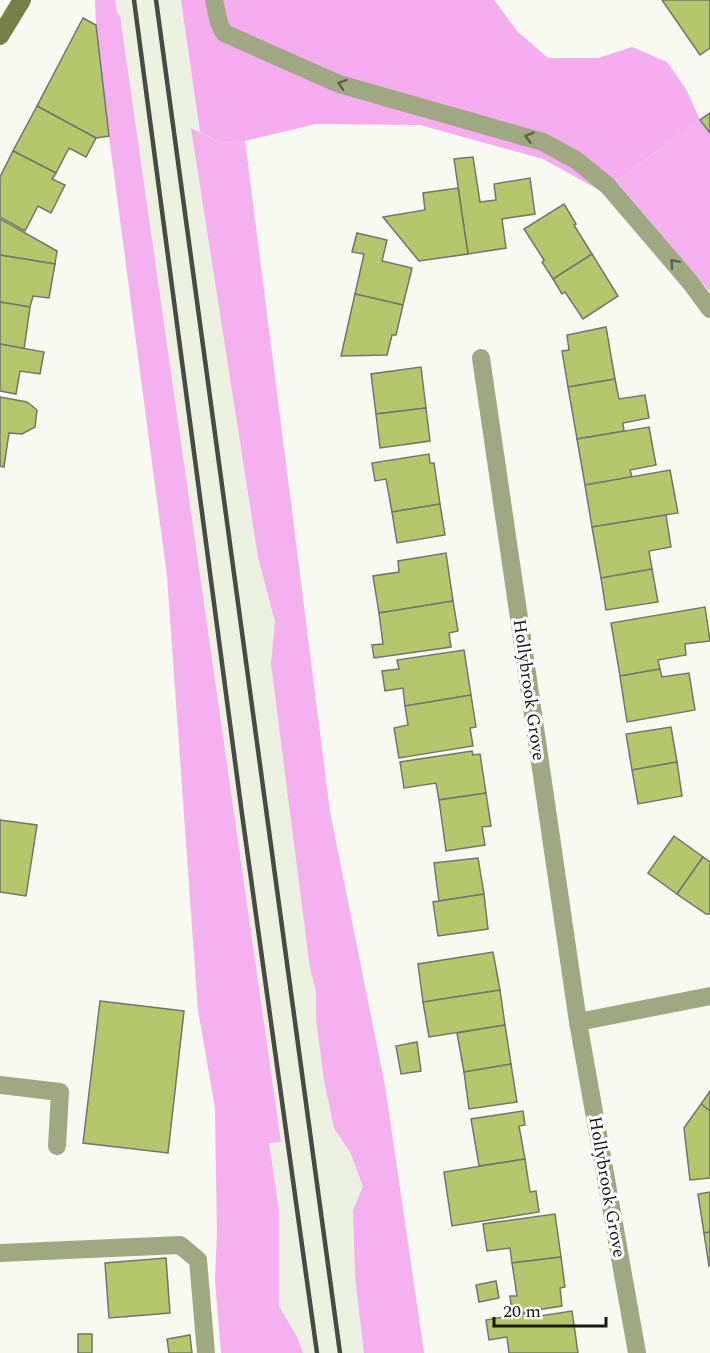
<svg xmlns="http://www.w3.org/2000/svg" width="710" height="1353" font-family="Spectral,serif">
<rect width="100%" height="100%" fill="#f8faf1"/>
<polygon fill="#edf1e1" points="95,0 181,0 200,132 221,143 245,141 330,812 385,1086 424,1353 221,1353 215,1280 217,1233 215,1108 198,1010 167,576 109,136 96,25"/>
<g fill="#f4b0ef">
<polygon points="95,0 115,0 117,12 120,16 281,1142 269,1143 279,1211 279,1306 297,1337 303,1353 221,1353 215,1280 217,1233 215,1108 198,1010 167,576 109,136 96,25"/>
<polygon points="700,120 710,133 710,292 616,181"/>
<polygon points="191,128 221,143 245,141 330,812 385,1086 424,1353 364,1353 355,1276 353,1210 363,1186 350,1152 334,1128 324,1080 316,1019 316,991 310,968 271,664 275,622 258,557"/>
</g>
<polygon fill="#f5adef" points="181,0 494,0 518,32 548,58 598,58 632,47 667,62 686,89 700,120 616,181 599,190 543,159 420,125 316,124 245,141 221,143 200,132"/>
<g fill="#b4c76d" stroke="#73756d" stroke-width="1.5">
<polygon points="662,0 710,0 710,48 700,55"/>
<polygon points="83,18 96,25 109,136 96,138 37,106"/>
<polygon points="37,106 96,138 86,157 69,148 56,173 13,151"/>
<polygon points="710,113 710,133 700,120"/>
<polygon points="13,151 56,173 52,179 65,185 51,213 38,206 25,231 0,217 0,177"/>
<polygon points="473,157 480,202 496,200 494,184 530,178 535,214 502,219 506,248 468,254 454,159"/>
<polygon points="458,188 468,254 419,261 383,217 425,210 423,193"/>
<polygon points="564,204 576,224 574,225 592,254 553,279 542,262 544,260 524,229"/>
<polygon points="0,219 57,251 55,264 0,255"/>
<polygon points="357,233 387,240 382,261 412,268 403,305 355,294 364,254 352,252"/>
<polygon points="592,254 618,296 583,319 565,292 562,294 553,279"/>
<polygon points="0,255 55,264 49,298 33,296 30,307 0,302"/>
<polygon points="355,294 403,305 396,335 392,335 387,355 341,356"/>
<polygon points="0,302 30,307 24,349 0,344"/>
<polygon points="606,327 615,379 568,387 562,351 569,350 567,335"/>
<polygon points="0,344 44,352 40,374 20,371 16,394 0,391"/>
<polygon points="421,367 426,408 376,414 371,374"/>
<polygon points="615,379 619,399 645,395 649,418 623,423 624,431 577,439 568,387"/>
<polygon points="0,397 27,402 37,410 35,427 22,434 9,433 4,467 0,466"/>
<polygon points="426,408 430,441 380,448 376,414"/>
<polygon points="649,427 656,465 630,470 632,477 585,485 577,439"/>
<polygon points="429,454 430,463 434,463 440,504 392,512 386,479 375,481 372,463"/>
<polygon points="670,470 678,513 592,527 585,485"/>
<polygon points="440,504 445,535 397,543 392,512"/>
<polygon points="666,515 671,547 649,551 652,569 601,578 592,527"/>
<polygon points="446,553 453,601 379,613 373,576 399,572 398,561"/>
<polygon points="652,569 658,602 606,610 601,578"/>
<polygon points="453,601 458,631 449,633 451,647 374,658 372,645 383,644 379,613"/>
<polygon points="705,607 710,641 685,644 686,655 658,660 660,669 620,676 611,623"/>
<polygon points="464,650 471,695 405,706 403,688 385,691 382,671 399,669 397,660"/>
<polygon points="660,669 662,677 689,673 695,710 627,722 620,676"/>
<polygon points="471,695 476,727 470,728 473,746 399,758 394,728 408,725 405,706"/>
<polygon points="671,727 677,762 632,770 626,734"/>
<polygon points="472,751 473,755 480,754 486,793 439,800 436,783 404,788 400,762"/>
<polygon points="677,762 682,796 638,804 632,770"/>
<polygon points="486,793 491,826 482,827 485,845 446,851 439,800"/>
<polygon points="0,820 37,825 26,896 0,892"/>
<polygon points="674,836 703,857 677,894 648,873"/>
<polygon points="703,857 710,862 710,914 706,914 677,894"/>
<polygon points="478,858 484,894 439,901 434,863"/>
<polygon points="484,894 488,929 438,936 433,902"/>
<polygon points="493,952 500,990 423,1002 418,964"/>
<polygon points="500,990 505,1025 429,1037 423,1002"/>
<polygon points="100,1001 184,1011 168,1153 83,1143"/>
<polygon points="505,1025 511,1064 464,1072 457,1033"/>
<polygon points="417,1042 421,1071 401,1074 396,1046"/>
<polygon points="511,1064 517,1102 469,1109 464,1072"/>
<polygon points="710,1091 710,1111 701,1104"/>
<polygon points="701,1104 710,1111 710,1178 690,1180 684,1128"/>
<polygon points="523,1111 525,1125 519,1126 525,1159 479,1166 471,1119"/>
<polygon points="525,1159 530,1192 536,1191 539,1212 452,1226 444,1172"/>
<polygon points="710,1192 710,1232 704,1233 698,1194"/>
<polygon points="555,1214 561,1257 512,1263 510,1248 487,1251 483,1224"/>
<polygon points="710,1232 710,1265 709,1266 704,1233"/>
<polygon points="561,1257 565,1287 560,1288 562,1306 512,1314 510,1296 517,1296 512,1263"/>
<polygon points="166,1258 170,1313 109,1318 105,1263"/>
<polygon points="496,1281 499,1298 479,1302 476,1285"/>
<polygon points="572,1311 578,1353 509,1353 507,1337 489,1340 486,1320 532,1312 533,1317"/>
<rect x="78" y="1334" width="14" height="19"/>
<polygon points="190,1335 192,1353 169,1353 167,1339"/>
</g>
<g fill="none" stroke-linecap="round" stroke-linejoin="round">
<g stroke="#9fa883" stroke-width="18">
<polyline points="214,0 219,23 224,33 339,84 543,142 576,160 608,186 690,282 710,309"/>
<polyline points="0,1085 60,1092 57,1146"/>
<polyline points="0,1253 180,1245 198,1260 206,1353"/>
</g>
<g stroke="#9fa883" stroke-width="18">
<polyline points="481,358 578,1022 637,1353"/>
<polyline points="578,1022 710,996"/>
</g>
<polyline stroke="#758149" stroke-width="18" points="0,36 22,0"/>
<g stroke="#494a46" stroke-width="4.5">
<polyline points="134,0 242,814 317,1353"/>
<polyline points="156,0 340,1353"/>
</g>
</g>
<defs><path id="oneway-chevron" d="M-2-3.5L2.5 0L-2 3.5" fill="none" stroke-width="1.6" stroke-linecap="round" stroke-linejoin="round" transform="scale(1.5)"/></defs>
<g stroke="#5b604c">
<use href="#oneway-chevron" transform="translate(342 84) rotate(-161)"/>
<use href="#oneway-chevron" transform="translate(529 137) rotate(-164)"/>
<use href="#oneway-chevron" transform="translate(674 263) rotate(-131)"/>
</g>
<g text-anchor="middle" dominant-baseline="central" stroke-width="6" stroke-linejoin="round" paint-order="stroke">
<g font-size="18" fill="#171815" stroke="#fff">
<text transform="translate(529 690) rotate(82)">Hollybrook Grove</text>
<text transform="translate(607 1187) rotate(80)">Hollybrook Grove</text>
</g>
</g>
<path d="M494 1317v9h112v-9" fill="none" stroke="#171815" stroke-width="3"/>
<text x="503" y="1317" font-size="18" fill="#171815" stroke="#ffffff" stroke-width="4.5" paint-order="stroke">20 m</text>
</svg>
